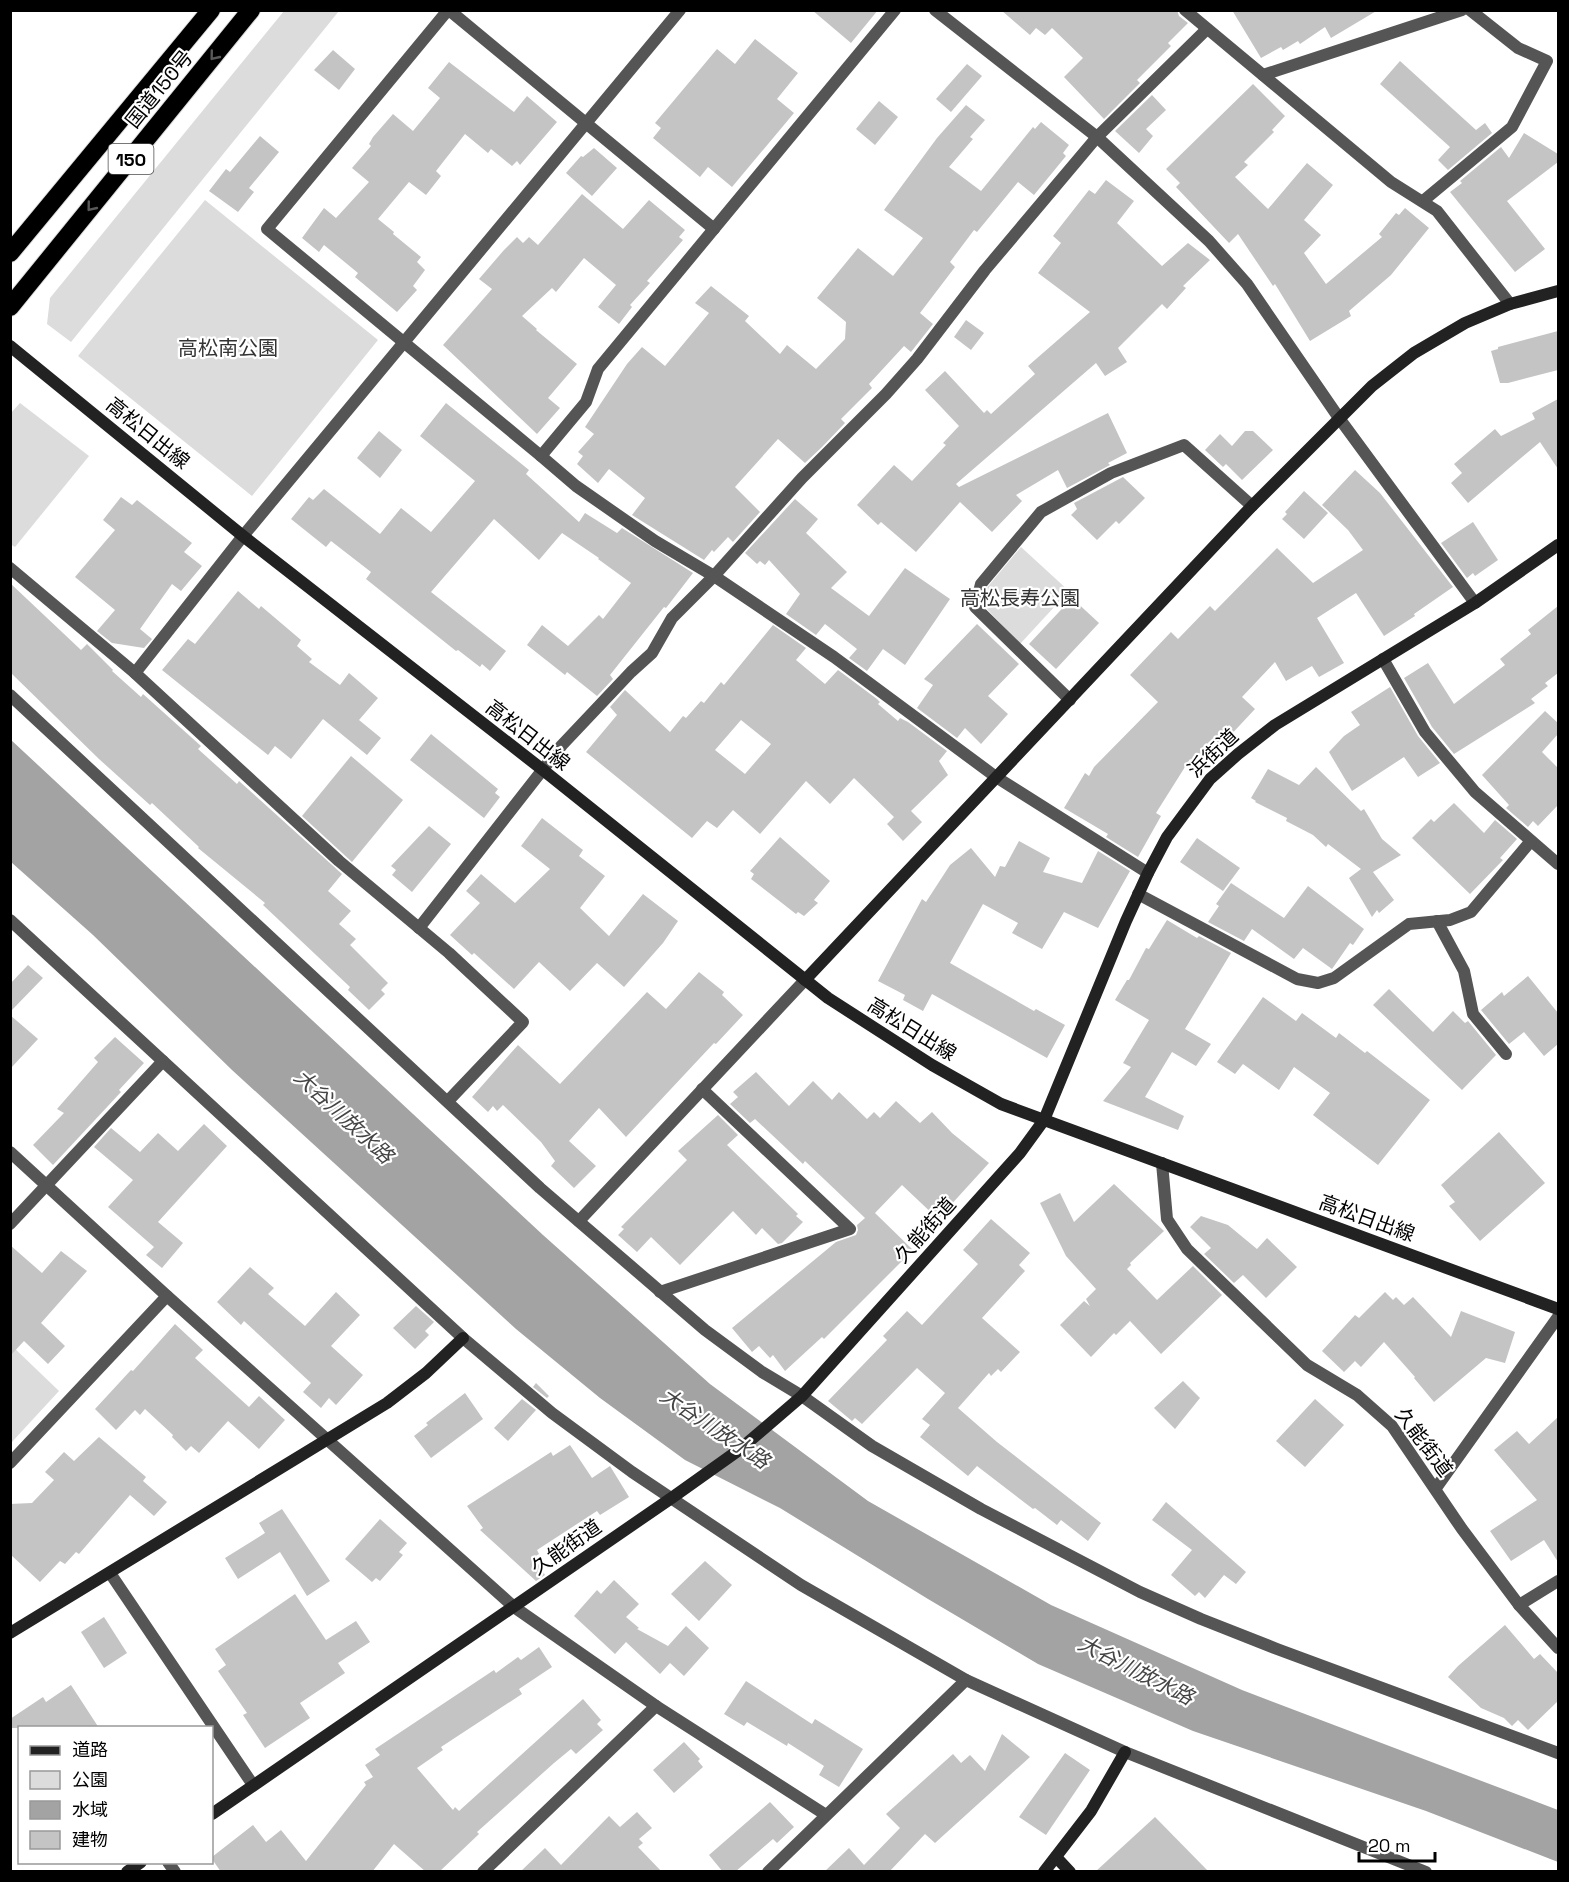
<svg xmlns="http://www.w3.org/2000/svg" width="1569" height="1882" font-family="'Space Grotesk','Noto Sans JP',sans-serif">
<rect width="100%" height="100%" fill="#fff"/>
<g fill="#dcdcdc">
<polygon points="284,11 339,11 71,342 47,324 50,298"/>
<polygon points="205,200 378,340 252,496 78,356"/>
<polygon points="20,403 89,456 15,547 10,544 10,414"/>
<polygon points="1021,547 1069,591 1020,644 986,608 985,590"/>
<polygon points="10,1344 59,1391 11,1443 10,1443"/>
</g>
<polygon fill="#a3a3a3" points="10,739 543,1235 710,1384 868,1501 1051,1605 1242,1690 1558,1810 1558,1862 1426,1811 1193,1731 1038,1664 928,1599 780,1508 685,1460 600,1398 516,1329 232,1070 93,935 11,862"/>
<g fill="#c4c4c4" fill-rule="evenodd">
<polygon points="812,10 878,10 851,43"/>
<polygon points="1001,10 1177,10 1179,16 1188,23 1168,43 1171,46 1137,80 1140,83 1104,119 1064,77 1083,58 1052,28 1045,35 1036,28 1030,35"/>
<polygon points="1232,10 1378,10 1331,38 1325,27 1300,44 1298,41 1283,50 1281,47 1261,58"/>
<polygon points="755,39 798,73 777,99 794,113 732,187 708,167 700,177 653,138 661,128 655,123 717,49 735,64"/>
<polygon points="333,50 355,69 339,90 314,70"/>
<polygon points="1400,61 1476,130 1485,123 1492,133 1448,170 1438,160 1450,147 1380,84"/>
<polygon points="449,62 514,112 527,96 557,122 520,165 517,161 512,166 491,149 488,153 465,134 436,171 441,176 426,195 409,182 378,219 394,232 393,234 421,257 417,262 425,270 413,286 417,290 397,312 355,277 358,273 324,245 319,252 302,238 324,208 336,218 369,182 352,168 371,146 369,144 373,137 393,114 413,131 440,98 428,88"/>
<polygon points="967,64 982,76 951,112 936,99"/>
<polygon points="1253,84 1285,116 1272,130 1274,132 1244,162 1248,165 1235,177 1268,209 1307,163 1333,185 1304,220 1321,235 1304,253 1326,284 1382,237 1379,234 1396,213 1399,215 1405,208 1429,228 1391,275 1349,311 1351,316 1310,341 1275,284 1273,286 1238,234 1229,243 1176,187 1180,183 1166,169"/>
<polygon points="1152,95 1166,110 1146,129 1153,136 1139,153 1115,131"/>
<polygon points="879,101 898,117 875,145 856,129"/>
<polygon points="966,105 985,120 970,137 973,139 949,167 981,191 1033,127 1035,129 1041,122 1069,145 1063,153 1066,156 1034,195 1018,182 977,232 974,230 950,262 955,267 920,313 933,324 911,352 904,346 869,384 872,388 841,419 845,423 822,447 805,463 778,439 735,487 760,512 733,542 728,537 714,552 712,550 704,560 632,515 645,498 609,469 598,483 577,464 583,456 578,452 594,434 585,427 627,364 642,347 665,366 709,313 695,303 711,286 749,316 745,321 780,354 787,345 816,369 845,339 846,322 817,298 858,248 893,276 923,238 884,210 937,138"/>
<polygon points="1524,133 1558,154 1558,162 1507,201 1545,249 1515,272 1450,192 1462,183 1460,181 1501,147 1509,158"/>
<polygon points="260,136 279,152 249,188 254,192 238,212 209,191 226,169 230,172"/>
<polygon points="594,148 617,168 592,196 566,173 581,156 583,157"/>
<polygon points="1106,180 1134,201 1117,223 1162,266 1188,243 1210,260 1183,286 1186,288 1167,309 1162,304 1118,348 1127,362 1105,376 1096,363 956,484 959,487 1108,413 1127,453 1108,463 1110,465 1067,488 1058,470 1016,495 1022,501 992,532 960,502 916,552 881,522 878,525 857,505 894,465 912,481 946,445 943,443 959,426 925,390 945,371 984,413 987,410 991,414 1035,374 1028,366 1090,312 1038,273 1061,243 1053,236 1089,190 1095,194"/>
<polygon points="582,194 623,229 649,200 685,230 679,237 683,240 647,281 650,283 630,305 632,307 619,324 598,307 616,285 584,258 556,292 552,288 522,316 537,329 536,330 577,364 548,398 560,408 537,434 443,345 492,289 479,279 504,250 517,237 523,243 529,237 538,245"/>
<polygon points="966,320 984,333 971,350 954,337"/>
<polygon points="1558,331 1558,370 1508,383 1500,383 1491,351 1498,349 1498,347"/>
<polygon points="1558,399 1558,469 1540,442 1468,503 1451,483 1462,473 1454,464 1495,429 1501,436 1535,419 1532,413"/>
<polygon points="446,403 529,470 526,474 579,522 585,513 617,533 622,528 693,573 666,608 664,607 610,675 613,679 597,696 567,672 565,675 527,645 542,625 568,646 599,615 603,619 631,583 598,559 599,558 562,533 539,560 494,519 431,592 506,651 490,671 482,664 480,667 458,650 456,651 366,579 371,572 331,541 326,547 291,519 309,497 313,500 324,489 380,534 401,508 431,532 475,481 420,436"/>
<polygon points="379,431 402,450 380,478 357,458"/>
<polygon points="1245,431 1253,431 1273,450 1242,480 1226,464 1223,467 1205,450 1220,434 1232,446"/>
<polygon points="1355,470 1380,493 1453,587 1414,614 1415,616 1384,636 1356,593 1317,618 1344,663 1319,677 1312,666 1286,681 1275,662 1242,697 1255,709 1226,740 1224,737 1197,765 1190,759 1156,813 1161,816 1138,857 1106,837 1108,834 1064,808 1085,773 1089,776 1094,767 1158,702 1130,675 1171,632 1178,639 1210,606 1215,611 1277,548 1313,583 1363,550 1348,530 1322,505"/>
<polygon points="1123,477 1145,498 1119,524 1116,521 1097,540 1071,515 1077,509 1074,503"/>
<polygon points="1304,491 1328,513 1304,539 1282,519 1287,514 1285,512"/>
<polygon points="121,497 132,505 137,500 192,543 184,552 202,566 181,591 172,584 140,629 152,639 144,648 112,643 97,631 115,610 75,577 115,530 103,520"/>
<polygon points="795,499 818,519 806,533 847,572 831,588 869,616 905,568 950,599 905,665 883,649 867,671 849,658 857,649 825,624 816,635 786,614 800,594 769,560 765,565 760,561 757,564 745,553"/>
<polygon points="1473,522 1498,560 1475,576 1473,573 1467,578 1441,543"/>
<polygon points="10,583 81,650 87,644 113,670 112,671 141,697 143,694 201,746 198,749 237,784 239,781 342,874 328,891 351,911 339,924 356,939 350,945 388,983 381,990 385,994 369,1010 348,990 350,987 263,905 265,903 198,848 199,847 152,803 150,805 99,759 10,672"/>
<polygon points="238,591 259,609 261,606 301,640 297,646 312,659 309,662 340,685 349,673 378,698 359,720 381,738 367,755 323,719 291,759 275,746 268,755 162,670 188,639 195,644"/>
<polygon points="1072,598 1099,623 1056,669 1029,644"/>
<polygon points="1558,606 1558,673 1545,683 1548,686 1531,699 1535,703 1454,754 1432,727 1404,678 1428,663 1454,704 1505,665 1500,659 1531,634 1528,630"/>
<polygon points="977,624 1019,664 988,696 1008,714 981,744 965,728 957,738 917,708 933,685 924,679"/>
<path d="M773,625L806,648L796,660L825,684L838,670L877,699L880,702L878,704L898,721L900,718L908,722L947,751L939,761L948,775L911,811L922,822L903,841L887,824L894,817L854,778L830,804L806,781L760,834L733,810L717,828L707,821L692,838L586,752L617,715L610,707L625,690L670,732L683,716L686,718L701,701L704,703L721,682L724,685ZM741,720L771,744L745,774L715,750Z"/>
<polygon points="1390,687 1418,736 1440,763 1418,777 1404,757 1352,791 1329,752 1344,736 1360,725 1351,712"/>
<polygon points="1545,711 1558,723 1558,734 1542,752 1558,768 1558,805 1538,826 1533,821 1528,827 1506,808 1509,805 1482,775"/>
<polygon points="431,734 498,789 495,793 500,797 484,818 410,760"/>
<polygon points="351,756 403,800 352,862 302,816"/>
<polygon points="1316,767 1361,811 1364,809 1382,839 1401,855 1373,872 1394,900 1379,913 1377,910 1372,917 1349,878 1361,869 1328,844 1326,847 1313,835 1286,821 1287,818 1255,802 1256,801 1251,798 1268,769 1299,785"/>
<polygon points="1454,803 1484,833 1495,820 1517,839 1500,858 1503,860 1470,894 1412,838 1431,819 1434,822"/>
<polygon points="542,818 583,850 579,856 605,876 580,908 609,936 643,894 678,921 663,943 624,987 597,963 570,991 539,962 514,989 474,953 472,955 450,935 480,903 466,891 481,874 515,903 550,869 521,846"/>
<polygon points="429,826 451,844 412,892 392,875 396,870 391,866"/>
<polygon points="780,837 830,881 814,900 818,903 804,916 798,912 796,914 751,879 754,874 750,871"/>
<polygon points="1197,838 1240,868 1223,891 1180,862"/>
<polygon points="1019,841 1050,858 1043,872 1082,883 1098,851 1130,871 1098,928 1064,912 1042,949 1012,933 1018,923 983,904 950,963 1034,1011 1036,1009 1065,1025 1047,1058 932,994 923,1011 903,1000 905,995 878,981 922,899 926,902 950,865 971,848 995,877 1000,866 1005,867"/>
<polygon points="1231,883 1284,918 1308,886 1364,929 1353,945 1350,943 1332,969 1303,948 1294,959 1252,929 1244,941 1208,922 1219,906 1216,904"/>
<polygon points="1167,920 1197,938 1199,936 1231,953 1185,1029 1211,1044 1196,1066 1172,1052 1145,1097 1184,1116 1178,1130 1103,1101 1131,1067 1123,1063 1149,1020 1115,1000 1127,980 1129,980 1146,948 1149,949"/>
<polygon points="28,965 43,978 10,1012 10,984"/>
<polygon points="699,972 724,992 722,995 743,1015 716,1044 714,1043 626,1137 599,1108 569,1141 596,1166 574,1188 551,1166 555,1161 541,1142 503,1105 497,1111 493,1106 488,1112 472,1097 518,1045 560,1084 647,992 666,1009"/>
<polygon points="1528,976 1558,1013 1558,1044 1544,1056 1524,1032 1509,1044 1481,1010 1502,992 1504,996"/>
<polygon points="1389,989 1433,1032 1453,1011 1465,1023 1468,1021 1496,1055 1462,1090 1373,1005"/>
<polygon points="1263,997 1296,1021 1302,1013 1336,1038 1339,1033 1365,1053 1367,1051 1430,1100 1378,1165 1313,1115 1330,1093 1294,1067 1279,1090 1243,1064 1235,1074 1217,1062"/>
<polygon points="10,1015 38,1039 10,1069"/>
<polygon points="115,1037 144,1063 119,1090 121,1092 53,1165 33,1145 64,1113 57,1109 98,1062 94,1058"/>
<polygon points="756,1072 789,1106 813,1081 832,1100 839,1092 867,1119 874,1112 880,1118 896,1101 920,1123 932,1112 952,1133 989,1163 938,1219 902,1185 875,1213 913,1250 824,1339 822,1337 785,1371 773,1355 770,1358 759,1346 752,1352 732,1328 836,1242 856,1235 858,1230 857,1225 865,1218 805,1161 803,1164 755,1119 750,1123 730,1104 738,1097 733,1092"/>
<polygon points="718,1115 738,1135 727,1145 798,1214 796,1216 803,1222 782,1243 778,1244 762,1228 756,1235 733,1211 680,1265 651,1237 637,1252 618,1235 624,1229 621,1227 687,1160 678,1151"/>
<polygon points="204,1124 227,1146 158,1222 183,1243 162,1268 146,1255 154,1247 108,1207 133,1180 94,1147 111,1128 140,1152 158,1133 178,1151"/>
<polygon points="1499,1132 1545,1183 1480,1241 1449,1206 1455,1202 1441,1185"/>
<polygon points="1114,1184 1164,1231 1130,1263 1131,1265 1127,1269 1157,1300 1193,1266 1222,1295 1161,1354 1130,1321 1116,1335 1114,1333 1091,1357 1060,1325 1084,1301 1090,1306 1086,1299 1096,1289 1066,1256 1040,1203 1060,1193 1074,1222"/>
<polygon points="1201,1216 1228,1225 1257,1249 1267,1238 1297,1267 1266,1298 1243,1275 1234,1283 1204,1254 1211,1248 1190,1227"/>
<polygon points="991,1219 1030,1253 1019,1265 1025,1271 982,1318 1020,1352 1001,1372 998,1369 991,1376 989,1373 958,1408 997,1442 1101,1523 1088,1541 1061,1520 1057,1525 1035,1508 1033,1509 977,1466 968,1476 920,1437 930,1425 922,1419 945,1393 917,1368 862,1424 855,1418 852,1421 828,1401 887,1340 883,1336 907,1311 922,1325 978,1264 963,1250"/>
<polygon points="10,1245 42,1273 61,1251 87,1271 41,1323 65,1346 48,1364 24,1341 10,1356"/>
<polygon points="250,1267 274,1288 268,1294 305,1326 336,1292 360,1315 331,1346 363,1375 336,1405 329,1398 321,1408 303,1392 311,1383 244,1321 241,1325 217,1302"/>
<polygon points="1385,1292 1393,1300 1396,1297 1404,1305 1413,1297 1451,1337 1461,1311 1515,1332 1505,1363 1486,1358 1434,1402 1414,1378 1415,1377 1384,1342 1361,1367 1355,1361 1344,1372 1322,1351 1355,1315 1359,1318"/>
<polygon points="416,1306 434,1322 425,1331 429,1335 415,1349 393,1328"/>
<polygon points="175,1324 203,1350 195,1358 249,1407 259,1396 285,1420 259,1449 228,1421 199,1453 191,1446 186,1451 172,1437 173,1435 145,1409 140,1415 135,1410 116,1430 95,1409 131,1370 133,1371"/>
<polygon points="1183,1381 1200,1398 1175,1429 1154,1408"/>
<polygon points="536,1383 549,1396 547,1398 533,1387"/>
<polygon points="465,1393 483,1419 431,1458 414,1436 428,1425 426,1423"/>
<polygon points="522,1399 536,1410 508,1441 494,1428"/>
<polygon points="1315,1399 1344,1425 1305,1467 1276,1441"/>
<polygon points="1558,1417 1558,1562 1544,1540 1511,1561 1490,1531 1537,1500 1494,1450 1517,1431 1529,1444"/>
<polygon points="99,1437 146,1477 143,1481 167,1502 154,1516 130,1495 79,1554 76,1552 65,1564 60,1561 40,1582 10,1554 10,1504 32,1503 54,1480 45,1472 64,1452 74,1461"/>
<polygon points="570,1445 592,1478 610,1466 629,1497 600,1515 597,1511 537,1550 539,1554 534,1557 545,1575 536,1581 480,1530 483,1528 467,1506 551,1452 553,1456"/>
<polygon points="1166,1502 1246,1572 1236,1584 1224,1575 1205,1598 1199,1592 1195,1596 1171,1575 1192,1550 1152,1520"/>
<polygon points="282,1509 330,1581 307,1596 280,1552 238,1579 225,1558 265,1533 259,1523"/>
<polygon points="380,1519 407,1543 399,1552 403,1555 380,1581 376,1578 372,1582 345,1559"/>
<polygon points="705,1561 732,1585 699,1621 671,1594"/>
<polygon points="614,1580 639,1604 626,1617 639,1628 637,1629 668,1646 686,1626 709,1648 684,1676 670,1663 660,1674 626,1642 615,1654 574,1616 597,1590 601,1594"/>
<polygon points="295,1594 326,1640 356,1621 370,1642 338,1663 345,1673 300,1703 310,1718 265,1748 243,1715 247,1713 218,1671 226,1665 215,1649"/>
<polygon points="104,1617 127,1653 104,1668 81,1632"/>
<polygon points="1505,1625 1534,1659 1540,1654 1558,1673 1558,1701 1528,1730 1518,1720 1512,1726 1504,1718 1481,1708 1448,1677 1458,1666"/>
<polygon points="539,1647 552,1667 519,1689 522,1694 441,1747 443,1750 417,1768 453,1810 455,1807 459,1811 583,1699 601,1720 597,1724 603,1730 576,1754 571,1749 554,1763 477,1832 479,1834 439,1872 426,1872 394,1844 372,1872 221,1872 212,1859 212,1857 253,1825 266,1842 281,1830 306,1861 366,1785 364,1782 373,1777 365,1765 380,1755 375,1749 494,1670 496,1673 518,1657 521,1660"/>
<polygon points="746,1681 812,1724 815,1719 863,1749 839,1787 819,1775 824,1766 788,1743 787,1746 747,1722 744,1726 724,1714"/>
<polygon points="71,1685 99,1728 10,1728 10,1719 43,1697 46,1702"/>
<polygon points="1002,1734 1030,1757 935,1843 925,1834 889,1872 824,1872 849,1848 864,1865 900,1828 886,1814 953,1754 961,1763 970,1755 985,1771"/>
<polygon points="684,1742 700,1759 698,1761 703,1767 674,1793 653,1770"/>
<polygon points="1065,1753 1090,1770 1046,1835 1019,1817"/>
<polygon points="770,1802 794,1827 777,1843 773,1839 735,1872 723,1872 709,1855"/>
<polygon points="637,1812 652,1828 639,1839 643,1843 638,1847 662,1872 520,1872 545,1848 561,1865 609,1816 620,1827"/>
<polygon points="1155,1817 1209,1872 1095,1872"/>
</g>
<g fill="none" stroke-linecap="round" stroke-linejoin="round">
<defs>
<g id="highway">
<polyline points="10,253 211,10"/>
<polyline points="10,307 251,10"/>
</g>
</defs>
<use href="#highway" stroke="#dbdbdb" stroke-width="20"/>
<g stroke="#555" stroke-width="12">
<polyline points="448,10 267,229 541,456 586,402 598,369 895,10"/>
<polyline points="449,10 714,229"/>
<polyline points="935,10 1097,137 1209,241 1247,284 1339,418 1475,603"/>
<polyline points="1185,10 1391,182 1437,211 1510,304"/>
<polyline points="1263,75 1462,10"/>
<polyline points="1423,201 1512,127 1547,61 1518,48 1470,10"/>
<polyline points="541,456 576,486 655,541 714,576 834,657 996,777 1148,873"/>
<polyline points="10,568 135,673 339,861 449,953 523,1022 448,1101"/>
<polyline points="1383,659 1425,732 1475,792 1558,864"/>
<polyline points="135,673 243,536 680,10"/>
<polyline points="10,695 540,1188 705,1330 762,1372 802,1396 872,1446 981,1509 1140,1592 1201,1619 1277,1649 1558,1753"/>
<polyline points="1070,700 975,607 981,584 1041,512 1111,473 1184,445 1252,506"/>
<polyline points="1138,894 1297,979 1318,983 1334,978 1409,924 1450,920 1471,912 1531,841"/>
<polyline points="10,920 463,1338 552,1413 632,1472 801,1585 966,1680 1125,1752 1426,1872"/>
<polyline points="1437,921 1464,971 1473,1014 1506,1054"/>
<polyline points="419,928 562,745 631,672 652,653 672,618 714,576 802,478 886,394 917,359 985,270 1097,137 1207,29"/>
<polyline points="10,1152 167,1296 514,1607 656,1706 826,1815"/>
<polyline points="1162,1163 1167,1219 1187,1249 1307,1365 1357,1395 1392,1426 1462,1529 1519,1605 1558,1648"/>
<polyline points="579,1221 805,980"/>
<polyline points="10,1224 163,1061"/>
<polyline points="660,1292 850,1229 702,1089"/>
<polyline points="10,1463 167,1296"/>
<polyline points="1436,1488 1558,1317"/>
<polyline points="110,1573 253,1785"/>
<polyline points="1519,1605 1558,1581"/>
<polyline points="168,1862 175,1872"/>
<polyline points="483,1872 656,1706"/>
<polyline points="768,1872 966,1680"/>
</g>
<g stroke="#222" stroke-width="12">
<polyline points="10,346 243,536 543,770 828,998 932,1065 1001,1104 1558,1309"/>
<polyline points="805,980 1252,506 1372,386 1414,353 1465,323 1510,304 1558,291"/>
<polyline points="10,1633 387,1403 426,1373 463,1338"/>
<polyline points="212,1814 673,1497 739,1450 802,1396 1020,1153 1044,1120 1126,921 1148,873 1167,837 1210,779 1238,754 1275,725 1475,603 1558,545"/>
<polyline points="1056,1857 1070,1872"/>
<polyline points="127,1872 141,1862"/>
<polyline points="1044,1872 1091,1811 1125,1752"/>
</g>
<use href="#highway" stroke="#000" stroke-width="18"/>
</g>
<defs><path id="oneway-chevron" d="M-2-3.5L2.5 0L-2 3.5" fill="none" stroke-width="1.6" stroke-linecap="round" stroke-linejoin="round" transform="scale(1.5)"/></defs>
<g stroke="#595959">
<use href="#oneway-chevron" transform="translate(214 56) rotate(129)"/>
<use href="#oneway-chevron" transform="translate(91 207) rotate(129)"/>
</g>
<g text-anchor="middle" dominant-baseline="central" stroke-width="4.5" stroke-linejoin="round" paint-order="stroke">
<rect fill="#fff" stroke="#4c4c4c" stroke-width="1.5" x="108.5" y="144" width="45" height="30" rx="4.5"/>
<g font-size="18" font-weight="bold" fill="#000">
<text x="131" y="159">150</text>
</g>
<g font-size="20" fill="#000" stroke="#fff">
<text transform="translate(159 89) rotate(-51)">国道150号</text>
<text transform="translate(148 433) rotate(39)">高松日出線</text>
<text transform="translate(528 735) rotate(38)">高松日出線</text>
<text transform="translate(1213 753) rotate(-43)">浜街道</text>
<text transform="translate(912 1029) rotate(32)">高松日出線</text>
<text transform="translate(1367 1218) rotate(20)">高松日出線</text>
<text transform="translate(925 1230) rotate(-48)">久能街道</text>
<text transform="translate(1424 1442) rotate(53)">久能街道</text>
<text transform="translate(566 1547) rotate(-35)">久能街道</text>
</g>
<g font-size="20" fill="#333" stroke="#fff">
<text x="228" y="348">高松南公園</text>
<text x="1020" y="598">高松長寿公園</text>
</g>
<g font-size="21" font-style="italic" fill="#444" stroke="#fff">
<text transform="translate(344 1116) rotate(43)">大谷川放水路</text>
<text transform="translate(715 1428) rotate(34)">大谷川放水路</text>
<text transform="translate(1136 1670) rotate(27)">大谷川放水路</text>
</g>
</g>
<rect width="1569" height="1882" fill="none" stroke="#000000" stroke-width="24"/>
<rect x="18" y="1726" width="195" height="138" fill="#ffffff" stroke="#999999" stroke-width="1.5"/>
<rect x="30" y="1746" width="30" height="9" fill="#222222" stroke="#999999" stroke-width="1.5"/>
<text x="72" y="1756" font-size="18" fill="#000000">道路</text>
<rect x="30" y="1771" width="30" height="18" fill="#dcdcdc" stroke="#999999" stroke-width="1.5"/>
<text x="72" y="1786" font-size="18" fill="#000000">公園</text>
<rect x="30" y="1801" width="30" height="18" fill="#a3a3a3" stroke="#999999" stroke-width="1.5"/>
<text x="72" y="1816" font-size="18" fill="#000000">水域</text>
<rect x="30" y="1831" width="30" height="18" fill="#c4c4c4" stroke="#999999" stroke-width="1.5"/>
<text x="72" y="1846" font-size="18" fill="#000000">建物</text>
<path d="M1359 1852v9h76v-9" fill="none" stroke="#000000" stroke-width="3"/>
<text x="1368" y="1852" font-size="18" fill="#000000" stroke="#ffffff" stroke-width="4.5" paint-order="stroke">20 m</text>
</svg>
